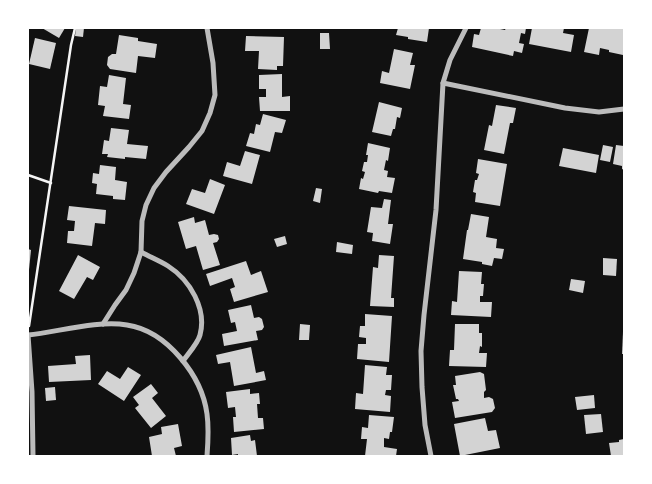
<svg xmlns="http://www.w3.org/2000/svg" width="652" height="484" font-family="'Zilla Slab',serif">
<rect width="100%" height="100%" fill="#111"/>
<g fill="#d3d3d3">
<polygon points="42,28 65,28 59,38"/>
<polygon points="76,28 84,28 83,37 75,36"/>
<polygon points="398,28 429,28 427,42 408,39 408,37 396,35"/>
<polygon points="481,28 495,28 505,30 506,28 516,29 516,28 526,28 525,34 521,33 519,43 524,44 522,53 514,51 513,56 472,47 474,34 479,35"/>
<polygon points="532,28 564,28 563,33 574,35 571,52 529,44"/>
<polygon points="589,28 624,28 624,45 623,55 609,52 609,50 600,48 599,55 584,52"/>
<polygon points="320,33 329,33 330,49 320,49"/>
<polygon points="119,35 138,38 138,41 157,44 155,58 138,56 136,73 110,69 107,65 108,57 112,54 116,54"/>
<polygon points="246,36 284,37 283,66 277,66 277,70 258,69 259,51 245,51"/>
<polygon points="35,38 56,43 50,69 29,64"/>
<polygon points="394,49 413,53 410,65 415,65 410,89 380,83 382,71 389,73"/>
<polygon points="282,74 282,97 290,96 290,111 260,111 259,97 266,97 266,89 259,89 259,75"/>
<polygon points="109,75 126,78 123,104 131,105 129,119 103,116 105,106 98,105 100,86 107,87"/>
<polygon points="379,102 402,108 400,118 397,117 395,129 393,129 391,136 372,132"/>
<polygon points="496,105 516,108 513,123 510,123 504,154 484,150 489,125 492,126"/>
<polygon points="263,114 286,120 282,133 275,132 270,152 246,146 250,133 254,134 256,124 260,125"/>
<polygon points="111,128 129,130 127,144 148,146 146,159 125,157 125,159 107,157 108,154 102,154 104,140 109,141"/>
<polygon points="368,143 390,148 388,161 386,160 384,170 388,171 387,177 395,178 392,193 379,191 378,193 359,189 361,178 363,179 365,172 362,171 364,162 367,162 368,155 366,155"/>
<polygon points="603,145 613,147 610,162 600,160"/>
<polygon points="616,145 624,146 624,170 622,169 622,166 613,164"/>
<polygon points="563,148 599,155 596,173 559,166"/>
<polygon points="245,151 260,155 252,184 223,176 227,162 240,166"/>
<polygon points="478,159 507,164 500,206 475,202 476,193 473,192 475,180 477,180 479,174 476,173"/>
<polygon points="100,165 116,167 115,180 127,182 125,200 113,199 113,196 96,194 97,184 92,183 93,173 99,174"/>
<polygon points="210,179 225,185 214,214 186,204 192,189 205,193"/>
<polygon points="316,188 322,189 320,203 313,201"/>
<polygon points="384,199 391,200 388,224 393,224 390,244 372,241 373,233 367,232 371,207 382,208"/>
<polygon points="69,206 106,210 105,224 95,223 92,246 67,243 68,231 74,231 75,221 67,220"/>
<polygon points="471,214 489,217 486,237 497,239 496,248 504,249 502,259 494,258 492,266 482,264 482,262 463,259 467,230 468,230"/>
<polygon points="194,217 195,223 205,220 209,235 214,234 218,235 219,239 217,242 213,243 220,265 203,270 196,246 186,249 178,222"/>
<polygon points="285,236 287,244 277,247 274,239"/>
<polygon points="337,242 353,245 352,254 336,252"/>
<polygon points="28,249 31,250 29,270 28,270"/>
<polygon points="78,255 100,267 93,280 87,277 74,299 59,291"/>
<polygon points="379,255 394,256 391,298 394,298 394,307 370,306 373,267 378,268"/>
<polygon points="603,258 617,259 616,276 603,275"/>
<polygon points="246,261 251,275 261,271 268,292 234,302 230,289 235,287 232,278 210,286 206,274"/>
<polygon points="459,271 482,272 481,284 484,284 483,296 480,296 480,302 492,302 491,317 451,315 452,301 457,302"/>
<polygon points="571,279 585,281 583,293 569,290"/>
<polygon points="251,305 254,318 259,317 262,319 264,327 262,330 256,331 258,340 224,346 222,334 237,331 235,322 231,323 228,310"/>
<polygon points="365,314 392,316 389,362 357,359 358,344 366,344 366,338 359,337 360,326 365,326"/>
<polygon points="300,324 310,325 309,340 299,340"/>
<polygon points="455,324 479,324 479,333 482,333 482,347 480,346 479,353 487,353 486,367 449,366 450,350 454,350"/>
<polygon points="623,332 624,332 624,354 622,354"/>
<polygon points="251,347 256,373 264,371 266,380 234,386 230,362 218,364 216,355"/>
<polygon points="90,355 91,380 49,382 48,366 76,364 75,356"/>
<polygon points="365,365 387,367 386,375 392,375 391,390 386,390 385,395 391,396 390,412 355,409 356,393 363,394"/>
<polygon points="128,367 141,375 124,401 98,384 107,371 120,379"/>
<polygon points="480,372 484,374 486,390 484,392 484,398 489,397 493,399 495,408 492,412 455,418 452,402 459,401 458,399 456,399 453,385 456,385 455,376"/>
<polygon points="151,384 158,393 152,398 166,416 151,428 135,408 139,405 133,397"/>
<polygon points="55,387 56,400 46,401 45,388"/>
<polygon points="250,389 250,394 259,393 260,404 257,404 258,418 263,418 264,429 234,432 233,417 236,417 235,407 228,408 226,392"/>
<polygon points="594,395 595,408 577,410 575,397"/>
<polygon points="601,414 603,432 586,434 584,415"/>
<polygon points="369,415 394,417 392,432 390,432 389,439 384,438 384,447 397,449 396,456 365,456 367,439 361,439 362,427 368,428"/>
<polygon points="485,418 488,431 496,430 500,448 460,456 454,424"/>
<polygon points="178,424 182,446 174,448 176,456 152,456 149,437 162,434 161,427"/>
<polygon points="250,435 251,441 255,440 257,456 238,456 238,454 232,455 231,438"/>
<polygon points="624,439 624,456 611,456 609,443 619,442 619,440"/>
</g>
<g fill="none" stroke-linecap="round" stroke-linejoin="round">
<g stroke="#f5f5f5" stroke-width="2.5">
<polyline points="28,175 51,183"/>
<polyline points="29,326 71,45 75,28"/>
</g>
<g stroke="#bcbcbc" stroke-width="5">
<polyline points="443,83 565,108 599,112 624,109"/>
<path d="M141,252C150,257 160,261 168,266C190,280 207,309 200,335C198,343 188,354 183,361"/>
<polyline points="103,324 115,305 126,290 134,273 141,252 142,221 146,205 154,188 166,172 189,147 202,131 210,113 215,95 213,63 207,28"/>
<path d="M28,335C58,332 97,320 127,325C167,331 202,376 207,414C209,428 208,443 207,456"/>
<polyline points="28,335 32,392 33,456"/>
<polyline points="431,456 425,425 422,387 421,351 424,315 436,210 443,83 450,60 466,28"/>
</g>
</g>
<rect width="652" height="484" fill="none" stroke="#ffffff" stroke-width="58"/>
</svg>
